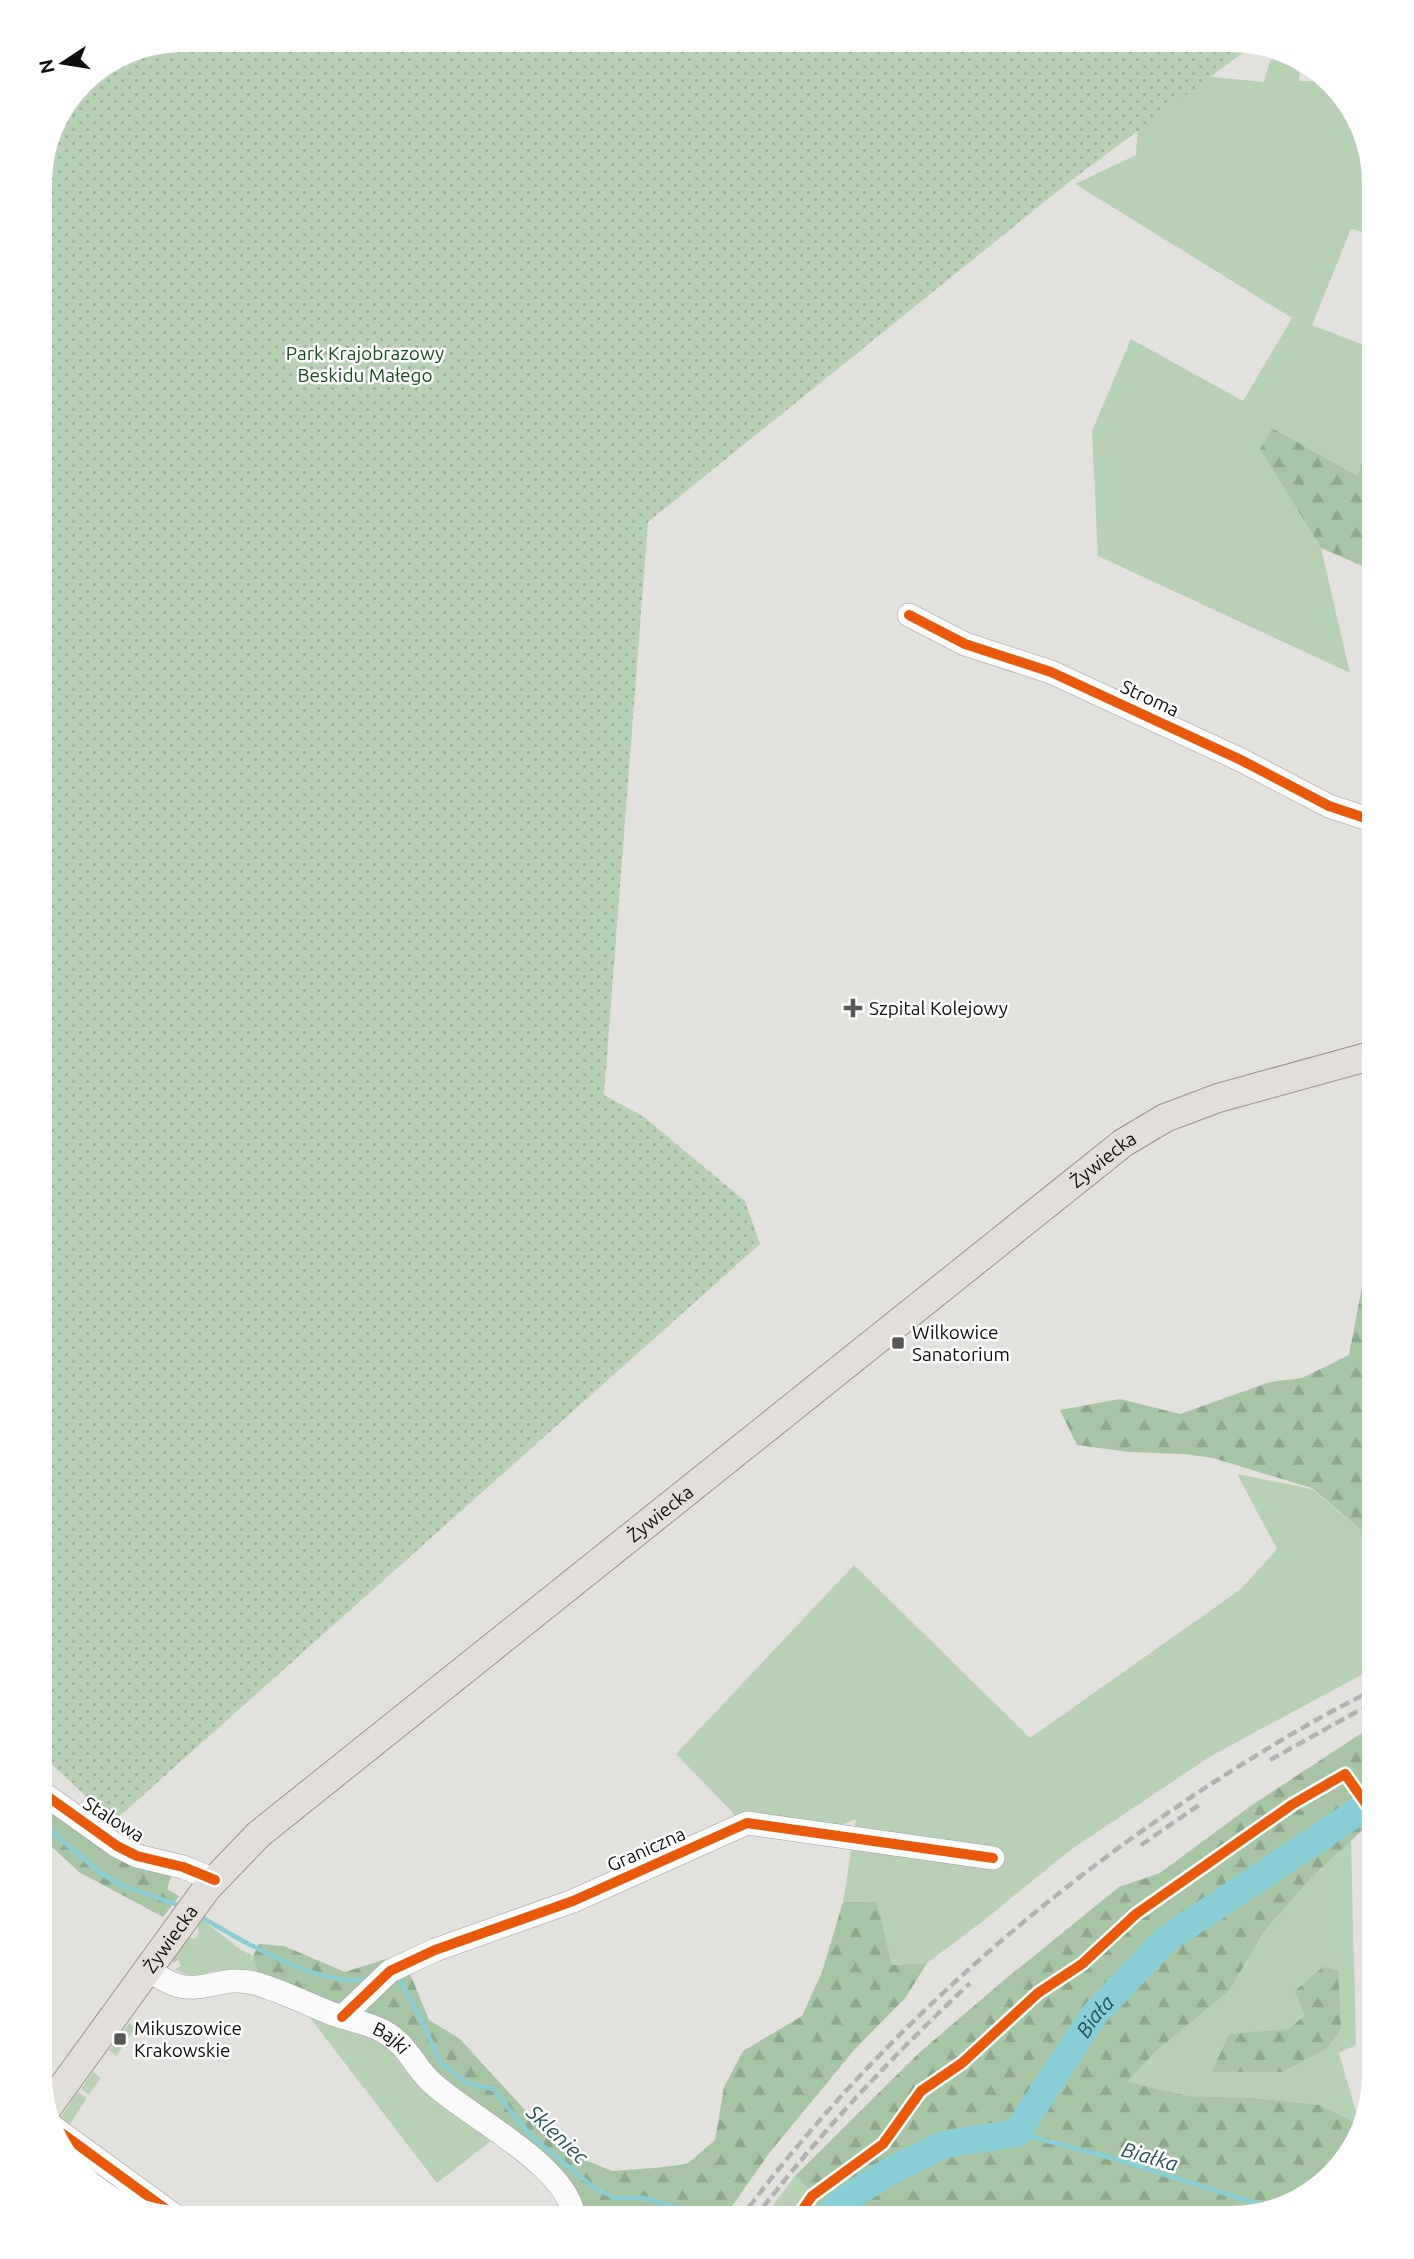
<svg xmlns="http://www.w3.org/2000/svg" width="1414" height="2259" font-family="Ubuntu,sans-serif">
<defs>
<pattern id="forest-firs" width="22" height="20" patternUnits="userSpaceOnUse" patternTransform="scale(1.75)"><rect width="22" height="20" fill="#a7c4a5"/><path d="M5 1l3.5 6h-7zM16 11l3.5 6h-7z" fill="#8fa78d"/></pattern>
<pattern id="park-dots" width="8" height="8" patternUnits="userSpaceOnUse" patternTransform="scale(1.75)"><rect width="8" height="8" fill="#b8d1b6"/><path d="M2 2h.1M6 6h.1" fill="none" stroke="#9db29b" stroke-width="1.8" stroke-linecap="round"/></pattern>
</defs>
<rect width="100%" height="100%" fill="#e3e1de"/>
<g fill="#b8d1b6">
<polygon points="1276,54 1300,71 1299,81 1315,81 1333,90 1359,120 1374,183 1374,235 1351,229 1312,325 1374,349 1374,422 1358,476 1272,428 1260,449 1321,548 1350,673 1098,556 1092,431 1131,339 1243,401 1292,318 1075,184 1136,155 1142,70 1264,82 1270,61"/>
<polygon points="1237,1474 1312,1489 1374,1541 1374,1668 1211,1756 1069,1851 983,1921 927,1963 892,1965 877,1903 843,1902 856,1819 841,1825 736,1816 676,1754 854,1565 1030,1738 1241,1589 1277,1549"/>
<polygon points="1351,1840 1356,2045 1339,2053 1360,2125 1319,2105 1255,2098 1188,2096 1126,2083 1154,2053 1230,1990 1263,1933 1312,1877"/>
<path d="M200,1918L240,1949L253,1956L258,1973C246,1970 236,1969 224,1970C208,1971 189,1981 175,1969L181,1966L178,1960L173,1963V1956L185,1933L193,1939L196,1938L199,1933L197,1922Z"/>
<polygon points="301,2006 373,2031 496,2137 437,2183"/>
<polygon points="129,2023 136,2027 116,2056 109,2050"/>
<polygon points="93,2072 101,2078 89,2095 81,2089"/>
<polygon points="78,2092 87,2098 66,2130 57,2122"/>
<polygon points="795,2176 817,2196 799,2219 763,2219"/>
</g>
<g fill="url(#forest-firs)">
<polygon points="1374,422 1374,571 1321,548 1260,449 1272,428 1358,476"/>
<polygon points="1366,1265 1374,1265 1374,1541 1312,1488 1213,1458 1183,1454 1129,1452 1077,1445 1060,1410 1120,1399 1180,1414 1270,1382 1302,1378 1349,1355"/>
<polygon points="1374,1725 1374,1819 1312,1877 1263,1933 1230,1990 1154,2053 1127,2082 1188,2096 1255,2098 1320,2105 1360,2125 1354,2148 1294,2204 1231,2219 840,2219 827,2206 817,2219 799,2219 816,2196 795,2176 920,2052 1003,1981 1119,1887 1160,1873 1252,1805"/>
<polygon points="40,1796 172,1874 167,1889 179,1896 163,1917 79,1872 40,1836"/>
<polygon points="843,1902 877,1902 892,1965 927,1963 906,1997 855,2049 770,2152 723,2219 595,2219 578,2212 412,2051 258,1973 253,1956 259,1944 284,1946 345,1972 402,1954 429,2020 460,2039 535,2121 578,2157 612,2171 654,2168 687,2164 715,2140 724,2087 743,2051 802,2016 822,1972"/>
<polygon points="1323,1967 1338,1970 1341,2029 1326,2049 1282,2072 1212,2072 1229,2034 1289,2029 1305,2015 1295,1991"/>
</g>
<polygon fill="url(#park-dots)" points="183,40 1240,41 1253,45 1069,182 648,522 604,1095 644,1117 745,1201 760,1244 113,1822 40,1753 41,174 55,120 82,82 129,51"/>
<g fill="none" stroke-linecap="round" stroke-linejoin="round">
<g stroke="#89ced5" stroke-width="4.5">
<polyline points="40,1821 99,1872 121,1885 181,1906"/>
<path d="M198,1915C238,1939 324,1991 370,1978"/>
<polyline points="399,1979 421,2019 440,2062 467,2083 493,2089 531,2136 593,2187 615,2198 644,2198 716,2219"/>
<polyline points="1017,2133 1112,2158 1274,2209"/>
</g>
<path stroke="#89ced5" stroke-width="28" id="s1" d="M826,2219L843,2201L890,2171L945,2144L1017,2133L1093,2016L1165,1940L1374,1801"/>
<defs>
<g id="minor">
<polyline points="909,615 965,644 1051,672 1241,760 1329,806 1374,821"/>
<polyline points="40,1791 117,1846 137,1856 183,1867 215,1880"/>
<path id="s2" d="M146,1968C157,1975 167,1983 179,1986C206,1992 227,1974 258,1984C283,1992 308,2004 333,2014C349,2020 368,2023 383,2031C407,2044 412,2063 430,2081C466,2116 571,2166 574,2219"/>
<polyline points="342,2017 390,1971 435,1950 573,1901 747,1823 993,1858"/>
<polyline points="52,2126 178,2218"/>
</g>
<g id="major">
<path id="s3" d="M48,2107L207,1888L259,1834L1123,1143L1165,1118L1218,1098L1374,1055"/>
</g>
</defs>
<use href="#minor" stroke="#9f9e9b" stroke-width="24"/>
<use href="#major" stroke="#999388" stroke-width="30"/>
<use href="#minor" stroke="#fbfafa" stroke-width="23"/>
<use href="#major" stroke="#e2ded9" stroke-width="28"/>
<g stroke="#b3b2b2" stroke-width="4.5" stroke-dasharray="10 5" stroke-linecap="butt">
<polyline points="1270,1760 1374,1702"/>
<polyline points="1141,1845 1199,1805"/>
<path d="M740,2219C870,2044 1039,1894 1222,1777C1271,1746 1321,1715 1374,1690"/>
<path d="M754,2219C819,2134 892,2056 970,1983"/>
</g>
<defs>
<g id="cycleway">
<polyline points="909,615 965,644 1051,672 1241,760 1329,806 1374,821"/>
<polyline points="40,1791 117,1846 137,1856 183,1867 215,1880"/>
<polyline points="342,2017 390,1971 435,1950 573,1901 747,1823 993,1858"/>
<polyline points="52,2126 178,2218"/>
<polyline points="796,2219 812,2196 883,2144 921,2091 962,2063 1038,1993 1082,1964 1136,1914 1293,1804 1345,1774 1374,1815"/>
</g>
</defs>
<use href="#cycleway" stroke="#fff" stroke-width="15"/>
<use href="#cycleway" stroke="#e8590c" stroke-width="10"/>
</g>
<g fill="#5a5856" stroke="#fff" stroke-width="2.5">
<path d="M849.5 997.5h7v7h7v7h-7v7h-7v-7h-7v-7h7z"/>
<rect x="891" y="1336" width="14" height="14" rx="3.5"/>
<rect x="113" y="2032" width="14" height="14" rx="3.5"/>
</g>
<g text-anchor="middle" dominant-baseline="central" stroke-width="5" stroke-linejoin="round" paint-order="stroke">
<g font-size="19" fill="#154e1c" stroke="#fff">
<text x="365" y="353">Park Krajobrazowy<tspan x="365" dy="22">Beskidu Małego</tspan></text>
</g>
<g font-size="19" fill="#100f0d" stroke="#fff">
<text transform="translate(1150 698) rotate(25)">Stroma</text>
<text stroke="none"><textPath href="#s3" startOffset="1426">Żywiecka</textPath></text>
<text stroke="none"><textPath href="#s3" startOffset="859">Żywiecka</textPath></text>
<text transform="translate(114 1819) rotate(32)">Stalowa</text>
<text transform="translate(646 1849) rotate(-24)">Graniczna</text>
<text stroke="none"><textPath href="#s3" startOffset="208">Żywiecka</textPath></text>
<text stroke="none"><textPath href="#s2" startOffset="262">Bajki</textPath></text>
</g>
<g font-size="19" fill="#100f0d" stroke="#fff" text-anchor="start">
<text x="869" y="1008">Szpital Kolejowy</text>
<text x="912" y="1332">Wilkowice<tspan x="912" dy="22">Sanatorium</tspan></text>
<text x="134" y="2028">Mikuszowice<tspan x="134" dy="22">Krakowskie</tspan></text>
</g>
<g font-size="21" font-style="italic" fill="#275459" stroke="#fff">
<text stroke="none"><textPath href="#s1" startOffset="355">Biała</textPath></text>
<text transform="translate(558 2134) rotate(43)">Skleniec</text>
<text transform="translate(1150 2156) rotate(16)">Białka</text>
</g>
</g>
<path d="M0 0H1414V2259H0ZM183 52H1231A131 131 0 0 1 1362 183V2075A131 131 0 0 1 1231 2206H183A131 131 0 0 1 52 2075V183A131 131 0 0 1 183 52Z" fill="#fff" fill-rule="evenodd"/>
<g transform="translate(63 63) rotate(258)" stroke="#ffffff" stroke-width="5" paint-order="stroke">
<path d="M0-5L12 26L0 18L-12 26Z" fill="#100f0d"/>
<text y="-10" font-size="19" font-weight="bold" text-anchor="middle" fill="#100f0d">N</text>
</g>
</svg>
